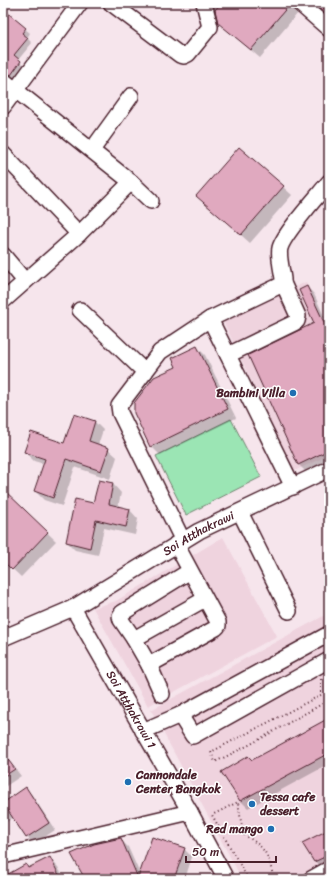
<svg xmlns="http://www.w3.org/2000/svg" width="332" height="882" font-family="Sriracha,sans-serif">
<rect width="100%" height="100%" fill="#f6e5ec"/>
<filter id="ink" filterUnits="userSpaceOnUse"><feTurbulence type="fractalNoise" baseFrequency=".025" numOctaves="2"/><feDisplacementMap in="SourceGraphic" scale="8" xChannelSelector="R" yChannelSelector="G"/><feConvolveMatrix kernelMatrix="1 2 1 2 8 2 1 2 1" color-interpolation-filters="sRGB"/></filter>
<g filter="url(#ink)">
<g fill="#efd3de">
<polygon points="306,282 329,331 329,455 294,471 223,321"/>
<polygon points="223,537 277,636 148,706 93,608 116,601"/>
<polygon points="329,613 329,877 325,879 242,879 151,710"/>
</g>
<polygon fill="#9be5b4" stroke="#728270" points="231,419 261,477 186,515 156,456"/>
<g fill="#0003">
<polygon points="221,3 295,3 300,8 298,13 260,58 228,31"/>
<polygon points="3,11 30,33 27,38 32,43 18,60 25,66 15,78 10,75 6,76 3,73"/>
<polygon points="239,148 292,195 250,243 206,204"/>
<polygon points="307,287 314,294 329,327 329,460 305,471 298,464 315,324"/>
<polygon points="197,347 205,355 236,418 160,455 151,446 177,367"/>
<polygon points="75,415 95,422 103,430 98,445 108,449 117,457 110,479 75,467 62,506 44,500 35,491 44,464 34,461 25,452 65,444"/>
<polygon points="99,481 113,484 121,493 118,507 130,510 138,519 135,535 104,528 98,555 75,550 67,542 94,504"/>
<polygon points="3,490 56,541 21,577 3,560"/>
<polygon points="329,720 329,764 248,808 241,801 222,772 252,761"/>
<polygon points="3,753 21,776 3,788"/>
<polygon points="25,788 32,795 55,830 34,844 27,837 13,817 3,825 3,794 8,801"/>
<polygon points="329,833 329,863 320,867 315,861"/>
<polygon points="120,839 128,847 140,874 184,849 192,857 185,879 86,879"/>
<polygon points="50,859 58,867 64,879 3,879 3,875 5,877"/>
</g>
<g fill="#e0a9bf" stroke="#4a1f2b">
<polygon points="221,3 290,3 290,4 251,50 218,23 215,10"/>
<polygon points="313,3 329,3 329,14 323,12"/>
<polygon points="3,9 26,28 22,33 28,38 14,55 21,61 11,75 3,71"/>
<polygon points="239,147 284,186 241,235 196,196"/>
<polygon points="307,286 329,333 329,450 298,465 248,355 314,323 299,290"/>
<polygon points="197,346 228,409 150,447 134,413 134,403 154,377 176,367 172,358"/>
<polygon points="74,414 95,421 89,441 109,448 101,471 66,459 53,498 34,491 45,459 24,452 31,432 64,443"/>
<polygon points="99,480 113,483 109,504 130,509 126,527 96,520 90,548 66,542 75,499 93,503"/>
<polygon points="3,489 48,532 12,570 3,561"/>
<polygon points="329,718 329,753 240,801 221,772 248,756 252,760"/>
<polygon points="3,753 15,769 3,777"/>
<polygon points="26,787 49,823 26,838 3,803"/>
<polygon points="326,831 329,835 329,855 314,862 302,843"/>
<polygon points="152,837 185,848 174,879 85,879 71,854 94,844 121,838 138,878"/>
<polygon points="50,857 61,879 3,879 3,877 26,864 28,868"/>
</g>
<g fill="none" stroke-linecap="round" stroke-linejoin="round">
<defs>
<g id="minor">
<polyline points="111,3 180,55 184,56 188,54 210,27 204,3"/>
<polyline points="299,3 329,29"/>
<polyline points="3,80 131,182 151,201"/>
<polyline points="3,107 80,3"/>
<polyline points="92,150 131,96"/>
<polyline points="3,154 79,234"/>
<polyline points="3,255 25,281"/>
<polyline points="3,301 79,234 131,182"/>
<polyline points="80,310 145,372"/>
<polyline points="210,319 293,487"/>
<polyline points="228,355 294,323 297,321 298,316 283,283"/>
<polyline points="240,512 289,611"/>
<path d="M183,541L120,413L119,406L160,352L210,319L281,285L283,283V279C282,271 278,255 280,248C284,233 318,196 329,182"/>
<polyline points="176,544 218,622 218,626 216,628 149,665 134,639 121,620 120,616 122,613 190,571"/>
<path id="s1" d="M73,608L199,531L329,469"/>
<path id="s2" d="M3,638L73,608L190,812L226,879"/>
<polyline points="134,639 205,599"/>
<polyline points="149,665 162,694"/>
<polyline points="180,715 329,634"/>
<polyline points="143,731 180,715 193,736 329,660"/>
<polyline points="3,856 190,812"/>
<polyline points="311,879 329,869"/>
</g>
</defs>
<use href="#minor" stroke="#4a1f2b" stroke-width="18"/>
<g stroke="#4a1f2b" stroke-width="2" stroke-dasharray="1 3" stroke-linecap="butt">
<polyline points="321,679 321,695 211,752 215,762 251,744 329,700"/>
<path d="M248,879L212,815L238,802L243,834C267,849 267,852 274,879"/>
</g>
<use href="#minor" stroke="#fff" stroke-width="15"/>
</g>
</g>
<g fill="#1f6fb2" stroke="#fff" stroke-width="1.5">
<circle cx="293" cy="393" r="4"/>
<circle cx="128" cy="782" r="4"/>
<circle cx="252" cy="804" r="4"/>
<circle cx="271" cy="829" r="4"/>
</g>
<g text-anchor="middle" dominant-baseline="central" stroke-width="3" stroke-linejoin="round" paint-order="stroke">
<g font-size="12" font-weight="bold" fill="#4a1f2b" stroke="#fff" text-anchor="end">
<text x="285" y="393">Bambini Villa</text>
<text x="136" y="775" text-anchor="start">Cannondale<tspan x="136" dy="14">Center Bangkok</tspan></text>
<text x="260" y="797" text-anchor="start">Tessa cafe<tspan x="260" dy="14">dessert</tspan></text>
<text x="263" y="829">Red mango</text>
</g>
<g font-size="12" fill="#4a1f2b" stroke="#fff">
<text stroke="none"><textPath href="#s1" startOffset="146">Soi Atthakrawi</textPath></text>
<text stroke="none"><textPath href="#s2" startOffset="193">Soi Atthakrawi 1</textPath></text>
</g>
</g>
<rect width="332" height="882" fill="none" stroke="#fff" stroke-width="16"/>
<rect x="8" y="8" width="316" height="866" fill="none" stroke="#4a1f2b" stroke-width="1.5" filter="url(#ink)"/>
<path d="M186 856v6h90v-6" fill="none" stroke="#4a1f2b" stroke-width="2"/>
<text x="192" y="856" font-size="12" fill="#4a1f2b" stroke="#ffffff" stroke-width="3" paint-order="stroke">50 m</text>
</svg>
